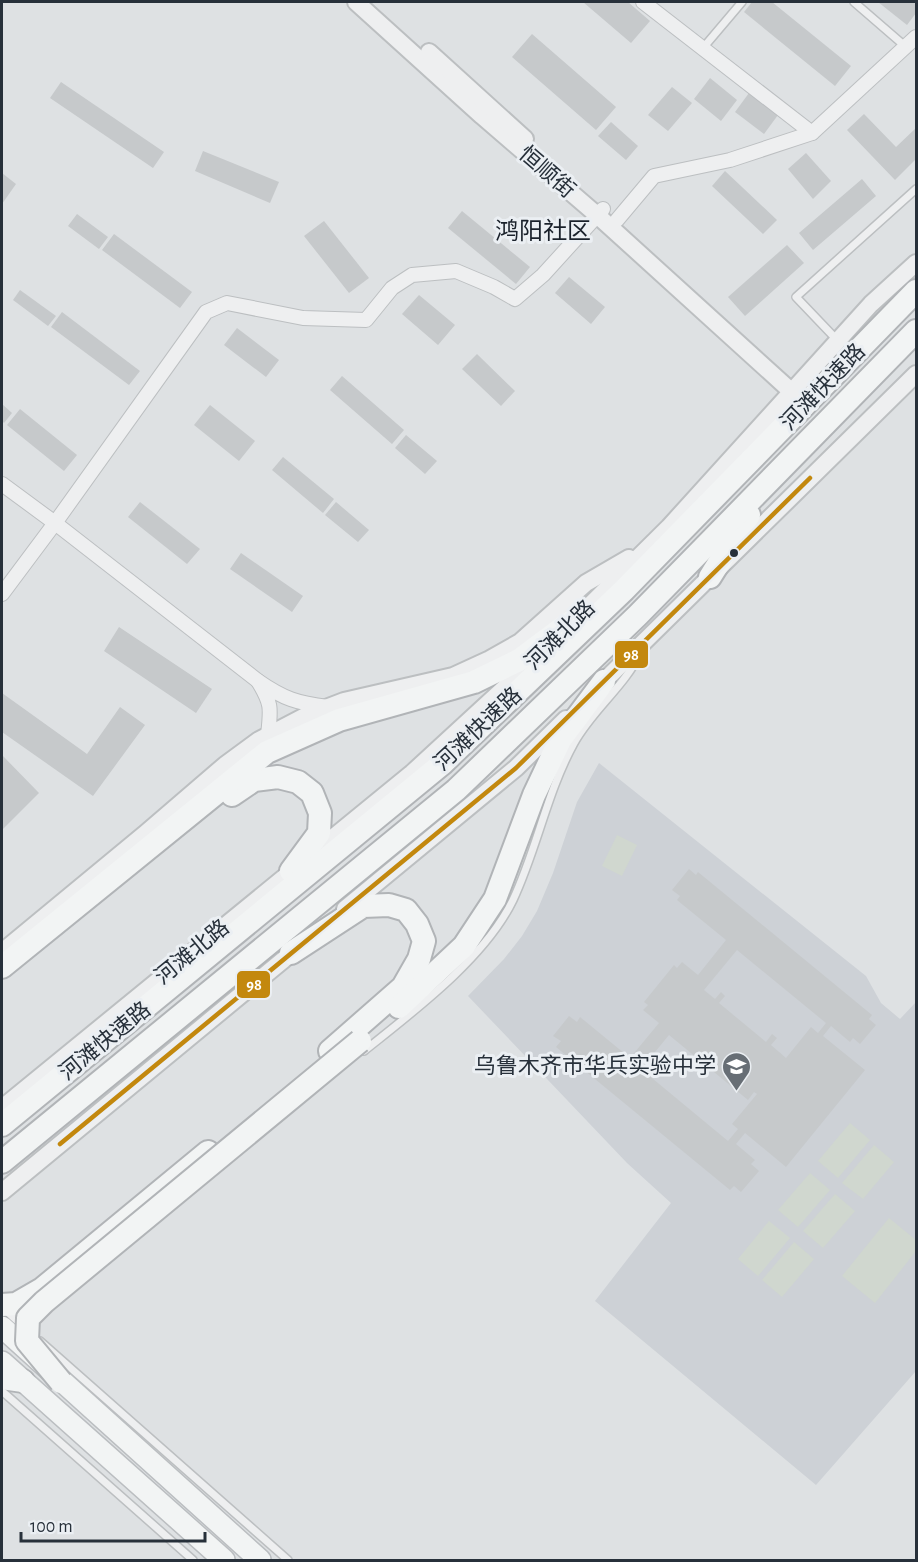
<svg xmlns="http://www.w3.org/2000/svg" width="918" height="1562" font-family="'Alegreya Sans','Noto Sans SC',sans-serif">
<rect width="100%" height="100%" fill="#dee1e3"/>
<polygon fill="#cdd1d6" points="599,763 866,976 881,1003 900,1019 916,1002 916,1371 816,1485 595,1301 671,1203 627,1163 468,996 504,959 522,936 537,911 553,873 577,802"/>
<g fill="#d0d7cf">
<polygon points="617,835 637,845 622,876 602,866"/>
<polygon points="850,1123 870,1140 838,1178 818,1161"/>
<polygon points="874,1145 894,1162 863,1199 842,1183"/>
<polygon points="810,1173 830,1190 798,1227 778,1210"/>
<polygon points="835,1194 855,1211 823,1248 803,1231"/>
<polygon points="889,1218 916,1240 916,1251 875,1303 842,1276"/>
<polygon points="769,1221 790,1238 758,1276 738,1259"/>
<polygon points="794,1242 814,1259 782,1297 762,1280"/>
</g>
<g fill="#c6c9cb" fill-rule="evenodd">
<polygon points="583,2 628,2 650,21 631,43"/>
<polygon points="752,2 772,2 851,66 835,86 744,12"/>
<polygon points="878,2 913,2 916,4 916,13 907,25"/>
<polygon points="532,34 616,107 596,130 512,57"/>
<polygon points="710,78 737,100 721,121 694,99"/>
<polygon points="61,82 164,152 153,168 50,98"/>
<polygon points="672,87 692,103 668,131 648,115"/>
<polygon points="749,93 778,115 764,134 735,112"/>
<polygon points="864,114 896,147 916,128 916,159 895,180 847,130"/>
<polygon points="611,122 638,146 626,160 598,136"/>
<polygon points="203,151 279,182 270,203 195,171"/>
<polygon points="806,153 831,181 813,199 788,169"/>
<polygon points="725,171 777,220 763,234 712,186"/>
<polygon points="2,173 16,184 2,204"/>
<polygon points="862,179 876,196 813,250 799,233"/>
<polygon points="462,211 530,267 516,284 448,228"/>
<polygon points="77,214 108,237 99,249 68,226"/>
<polygon points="324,221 369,278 349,293 304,236"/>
<polygon points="114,234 192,292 180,308 102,250"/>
<polygon points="787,245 804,263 745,316 728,297"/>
<polygon points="569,277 605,307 591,324 555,293"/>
<polygon points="20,290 56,316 48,326 13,300"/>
<polygon points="419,295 455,325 438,345 402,314"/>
<polygon points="62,312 140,371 129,385 51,327"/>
<polygon points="237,328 279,360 266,377 224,345"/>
<polygon points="477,354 515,391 501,406 462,369"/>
<polygon points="342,376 404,430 392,444 330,390"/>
<polygon points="2,404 12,413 4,423 2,421"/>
<polygon points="210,405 255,441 239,461 194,425"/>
<polygon points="20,409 77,455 64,471 7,425"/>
<polygon points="406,435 437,461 425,474 395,448"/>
<polygon points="283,457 334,499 323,513 272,470"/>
<polygon points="140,502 200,549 187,564 128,517"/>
<polygon points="336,502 369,530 358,542 325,515"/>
<polygon points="241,553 303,596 292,612 230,569"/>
<polygon points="119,627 212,689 196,713 104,651"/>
<polygon points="2,693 87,754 120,707 145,725 93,796 2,732"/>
<polygon points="2,755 39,793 2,830"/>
<path d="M689,869L696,875L698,872L872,1015L869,1019L876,1025L860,1044L853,1038L850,1042L831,1026L823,1036L865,1070L786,1167L745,1133L736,1144L755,1160L751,1164L759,1171L741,1192L734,1186L730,1190L556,1047L561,1041L553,1036L569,1016L577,1022L580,1017L630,1058L659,1023L643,1010L648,1005L644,1002L674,965L677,968L682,962L698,975L726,940L677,900L680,896L672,890ZM737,950L826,1023L818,1033L811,1027L786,1058L771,1045L777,1038L772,1034L766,1042L719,1003L725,996L721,992L715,999L704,990ZM669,1035L748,1100L754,1092L757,1094L732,1124L738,1129L728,1141L641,1069Z"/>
</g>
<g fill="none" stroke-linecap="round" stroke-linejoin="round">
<defs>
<g id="service">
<polyline points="854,2 906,47"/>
<polyline points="703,48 742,2"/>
<polyline points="838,341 796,297 916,189"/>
<path d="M364,1051C414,1011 485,958 513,900C537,849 547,792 574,743C593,709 624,687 641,652"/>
<polyline points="4,1309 23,1326"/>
<polyline points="40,1341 288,1560"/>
<polyline points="2,1391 193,1560"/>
</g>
<g id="minor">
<polyline points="643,2 812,133"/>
<polyline points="617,220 654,176 730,160 812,133 916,37"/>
<polyline points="2,484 55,523 258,681"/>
<polyline points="2,594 55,523 206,312 227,303 303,318 366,320 392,288 412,275 456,271 494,287 515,299 543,275 603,209"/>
<path d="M268,735C271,708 272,704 258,681C284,699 297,703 328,707"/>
</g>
<g id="tertiary">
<polyline points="356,2 482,116 597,215 792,392"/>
<polyline points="429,52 525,139"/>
<polyline points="571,624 669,527 871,304 916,263"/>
<polyline points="597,688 916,374"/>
<polyline points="345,909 516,768 566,719"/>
<polyline points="2,952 146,833 225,765 259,740 305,716 344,701 453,676 490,659 520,642 586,583 629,558"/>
<polyline points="2,1108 412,773 536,659"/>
<polyline points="2,1192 299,947"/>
</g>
<g id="primary">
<polyline points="2,1327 260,1560"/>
<polyline points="2,1362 224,1560"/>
</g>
<g id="trunk">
<polyline points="710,577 749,515"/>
<polyline points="232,795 254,780 278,777 298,782 312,793 320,813 319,833 291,871"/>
<polyline points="291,953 363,906 389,905 406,910 417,924 424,941 419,959 403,987 330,1051"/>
<polyline points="2,967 267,752 339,720 474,682 519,660 578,616"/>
<polyline points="399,1007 464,946 495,899 534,795 560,740 604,681"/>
<polyline points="2,1125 442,764 624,590 916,291"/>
<polyline points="2,1162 456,790 638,615 916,331"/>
<polyline points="2,1305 16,1304 42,1289 208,1152"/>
<polyline points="2,1378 23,1381"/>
</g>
</defs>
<use href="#service" stroke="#bcbfc1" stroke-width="10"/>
<use href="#minor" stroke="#bcbfc1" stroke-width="16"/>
<use href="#tertiary" stroke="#bcbfc1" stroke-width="20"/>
<use href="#primary" stroke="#bbbec1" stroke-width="24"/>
<use href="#trunk" stroke="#b1b4b7" stroke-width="26"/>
<use href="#service" stroke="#eeeff0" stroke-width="7"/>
<use href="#minor" stroke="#eeeff0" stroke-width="14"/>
<use href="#tertiary" stroke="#eeeff0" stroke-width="16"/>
<use href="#primary" stroke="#f2f4f4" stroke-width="21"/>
<use href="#trunk" stroke="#f2f4f4" stroke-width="22"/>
<defs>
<polyline id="trunk-bridge" points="61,1382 27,1341 28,1318 44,1302 360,1041"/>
</defs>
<use href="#trunk-bridge" stroke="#b1b4b7" stroke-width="26" stroke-linecap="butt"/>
<use href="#trunk-bridge" stroke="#f2f4f4" stroke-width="22"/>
<defs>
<polyline id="bus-1" points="60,1144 516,768 810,478"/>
</defs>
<use href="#bus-1" stroke="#ebeff3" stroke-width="9"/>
<use href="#bus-1" stroke="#c3880e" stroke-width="4.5"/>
</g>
<defs>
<symbol id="school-pin" viewBox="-11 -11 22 30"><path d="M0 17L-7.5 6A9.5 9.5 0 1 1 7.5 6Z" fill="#676e75" stroke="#ebeff3"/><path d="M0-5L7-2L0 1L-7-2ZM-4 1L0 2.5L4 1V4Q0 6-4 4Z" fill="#fff"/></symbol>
</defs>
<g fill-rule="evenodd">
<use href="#school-pin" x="720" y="1050" width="33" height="45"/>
</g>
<circle fill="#27303a" stroke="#ebeff3" stroke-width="2" cx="734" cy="553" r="5"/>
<g text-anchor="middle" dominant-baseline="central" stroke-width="6" stroke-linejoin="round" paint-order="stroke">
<g font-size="22" fill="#27303a" stroke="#ebeff3">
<text transform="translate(547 172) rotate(41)">恒顺街</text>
<text transform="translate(823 387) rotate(-46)">河滩快速路</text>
<text transform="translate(560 635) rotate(-45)">河滩北路</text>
<text transform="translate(478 729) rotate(-43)">河滩快速路</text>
<text transform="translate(192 952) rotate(-39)">河滩北路</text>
<text transform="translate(105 1041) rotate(-39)">河滩快速路</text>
</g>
<g font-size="22" fill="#27303a" stroke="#ebeff3" text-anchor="end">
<text x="716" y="1066">乌鲁木齐市华兵实验中学</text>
</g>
<g font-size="24" fill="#1a212b" stroke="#ebeff3">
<text x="543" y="232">鸿阳社区</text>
</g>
</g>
<g stroke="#ebeff3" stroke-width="2">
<rect x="614" y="640" width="35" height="29" rx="6" fill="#c3880e"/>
<rect x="236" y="970" width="35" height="29" rx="6" fill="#c3880e"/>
</g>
<g font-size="16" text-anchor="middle" font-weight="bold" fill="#fff">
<text x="631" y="660">98</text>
<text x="254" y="990">98</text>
</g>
<rect width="918" height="1562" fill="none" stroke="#27303a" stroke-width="6"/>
<path d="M21 1532v9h184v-9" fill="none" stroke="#27303a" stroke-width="3"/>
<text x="30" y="1532" font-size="18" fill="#27303a" stroke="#ebeff3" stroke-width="4.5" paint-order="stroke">100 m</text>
</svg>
